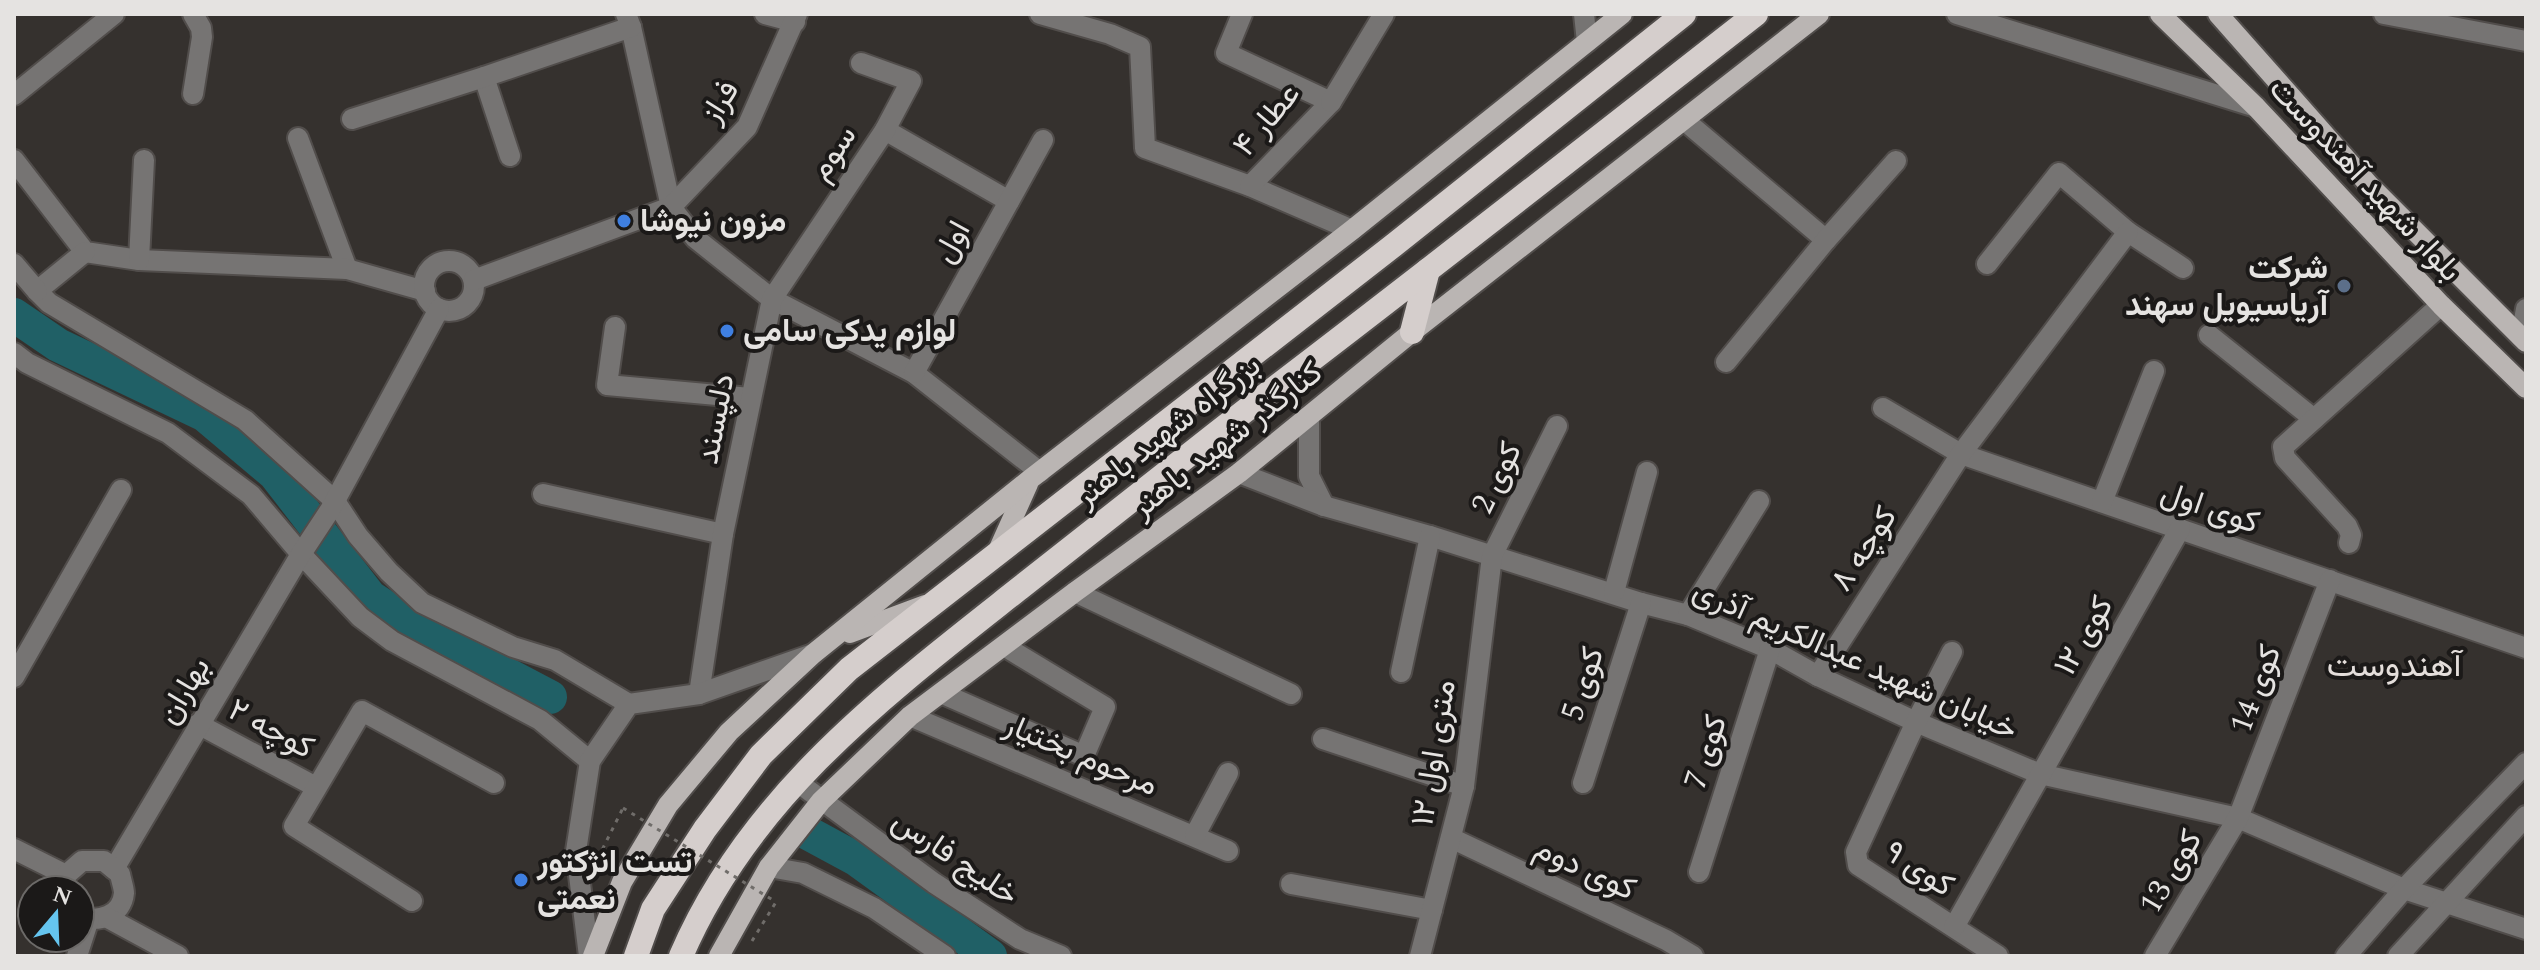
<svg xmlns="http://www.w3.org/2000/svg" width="2540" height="970" font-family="Spectral,Vazirmatn,serif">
<rect width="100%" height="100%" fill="#35312e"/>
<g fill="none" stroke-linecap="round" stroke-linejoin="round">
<g stroke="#206066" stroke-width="34">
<polyline points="14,315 58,345 205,415 275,474 370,597 411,624 550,697"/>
<polyline points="806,832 856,859 990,956"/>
</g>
<defs>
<g id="minor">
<polyline points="193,14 201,28 202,37 193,94"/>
<polyline points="626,14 631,27 671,207 695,238 772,299 914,373 1040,472"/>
<polyline points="765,14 795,22"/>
<polyline points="1040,14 1110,34 1140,47 1145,148 1250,186 1352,230"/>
<polyline points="1242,14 1226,53 1331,102 1250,186"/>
<polyline points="1584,14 1587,42"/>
<polyline points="1957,14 2256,107"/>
<polyline points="2384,14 2526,41"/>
<polyline points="484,77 510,156"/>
<polyline points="14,95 114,14"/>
<polyline points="1331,102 1384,14"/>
<polyline points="352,119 484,77 631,27"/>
<polyline points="1684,120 1826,240"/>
<polyline points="885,130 1009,201"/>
<polyline points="298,138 347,269"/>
<polyline points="14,160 85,252 139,260 347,269 425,291"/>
<polyline points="85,252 37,291 49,303 245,420 335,501 358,536 389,572 422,603 513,647 555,660 629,704"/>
<polyline points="139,260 144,160"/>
<circle cx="449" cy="286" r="25"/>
<polyline points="14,264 37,291"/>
<polyline points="1987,264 2059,173 2128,232 2183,268"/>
<polyline points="474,280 671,207 747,127 797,14"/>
<polyline points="615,327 607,385 750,398"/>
<polyline points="2209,335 2314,419"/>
<polyline points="2521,337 2526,309"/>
<polyline points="14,353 27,363 168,433 251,495 301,554 360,617 392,641 540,720 590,761"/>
<polyline points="1726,362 1826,240 1896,161"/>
<polyline points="914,373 1043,140"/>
<polyline points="1883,408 1961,454 2526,648"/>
<polyline points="1309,417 1309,476 1324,506"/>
<polyline points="1239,473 1324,506 1430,536 1641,603 1688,615 1770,649 1818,676 1916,722 2040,774 2238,818 2404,889 2526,929"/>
<polyline points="543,494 723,534"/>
<polyline points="2102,502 2154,371"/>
<polyline points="2349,543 2351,535 2347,526 2285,458 2283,447 2441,305"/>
<polyline points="1075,592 1291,694"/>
<polyline points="1614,592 1647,472"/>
<polyline points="1688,615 1759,501"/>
<polyline points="1952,652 1916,722 1856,852 1858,865 1998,956"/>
<polyline points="1401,672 1430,536"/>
<polyline points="1818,676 1961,454 2128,232"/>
<polyline points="14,677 121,490"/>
<polyline points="941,693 1084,756 1105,707 1004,646"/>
<polyline points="699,694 723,534 772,299 885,130 911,81 861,63"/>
<polyline points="910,716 1228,851"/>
<polyline points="198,724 316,787"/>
<polyline points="1323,739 1464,786"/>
<polyline points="796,781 934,883 1020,939 1061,956"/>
<polyline points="1583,783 1641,603"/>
<polyline points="1195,835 1228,773"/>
<polyline points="1451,838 1666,940 1693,956"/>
<polyline points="14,849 66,875"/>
<polyline points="769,867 803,873 874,908 945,956"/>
<polyline points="114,869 301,554 330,510 439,309"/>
<polyline points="1699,872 1770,649"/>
<polyline points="1291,884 1432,910"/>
<path d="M64,890L66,875L82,861H104L120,874C121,880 124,888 124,893C122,916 98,923 80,916"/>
<polyline points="412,901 294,826 362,711 494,783"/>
<polyline points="106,917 178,956"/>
<polyline points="1954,927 2180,529"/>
<polyline points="77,956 89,919"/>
<polyline points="589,956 576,851 590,761 629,704 699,694 813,654"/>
<polyline points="1420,956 1464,786 1492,556 1557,426"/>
<polyline points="2155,956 2238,818 2330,580"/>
<polyline points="2346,956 2404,889 2526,763"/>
<polyline points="2398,956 2526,816"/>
</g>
<g id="major">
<polyline points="2160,14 2256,107 2441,305 2526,388"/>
<polyline points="2218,14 2370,186 2526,342"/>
<polyline points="997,553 1028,484"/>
<polyline points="850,633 925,605"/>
<polyline points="593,956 622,882 668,805 729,732 813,654 1029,480 1352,230 1622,14"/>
<polyline points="719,956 769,867 821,801 910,716 1075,592 1239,473 1412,332 1819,14"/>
</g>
<g id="highway">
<polyline points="1412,332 1428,270"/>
<polyline points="636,956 653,909 705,829 761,755 849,669 1394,245 1684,14"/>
<path d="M681,956C750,795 887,693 1020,588C1100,525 1179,462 1259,400C1426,273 1591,143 1756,14"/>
</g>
</defs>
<use href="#minor" stroke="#514d4b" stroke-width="24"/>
<use href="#major" stroke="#514d4b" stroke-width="24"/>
<use href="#highway" stroke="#514d4b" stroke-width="28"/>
<g stroke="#706d6a" stroke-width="3" stroke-dasharray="4 6" stroke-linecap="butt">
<polyline points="598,858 623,808"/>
<polyline points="752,941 776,902"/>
</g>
<use href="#minor" stroke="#767473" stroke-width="20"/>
<use href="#major" stroke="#bab5b3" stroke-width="20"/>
<use href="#highway" stroke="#d5cecc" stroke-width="24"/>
<polyline stroke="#706d6a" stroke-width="3" stroke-dasharray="4 6" stroke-linecap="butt" points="623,808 776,902"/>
</g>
<g fill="#3f7fe0" stroke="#1b1918" stroke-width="3">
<circle cx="624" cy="221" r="8"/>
<circle cx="727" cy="331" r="8"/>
<circle cx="521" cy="880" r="8"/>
</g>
<circle fill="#5c6f8a" stroke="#1b1918" stroke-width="3" cx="2344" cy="286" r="8"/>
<g text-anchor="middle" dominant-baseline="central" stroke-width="8" stroke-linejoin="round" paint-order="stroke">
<g font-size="32" fill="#e5e3e1" stroke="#1b1918">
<text transform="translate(720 102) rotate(-58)">فراز</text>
<text transform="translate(1267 120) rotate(-50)">عطار ۴</text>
<text transform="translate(833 153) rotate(-56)">سوم</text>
<text transform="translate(2365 180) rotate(47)">بلوار شهید آهندوست</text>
<text transform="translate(952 242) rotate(-61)">اول</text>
<text transform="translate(716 419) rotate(-79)">دلپسند</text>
<text transform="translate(1168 431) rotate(-38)">بزرگراه شهید باهنر</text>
<text transform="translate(1227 440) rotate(-38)">کنارگذر شهید باهنر</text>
<text transform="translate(1497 478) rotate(-64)">کوی 2</text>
<text transform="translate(2210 508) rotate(19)">کوی اول</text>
<text transform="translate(1864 549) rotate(-57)">کوچه ۸</text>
<text transform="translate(2084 636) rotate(-60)">کوی ۱۲</text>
<text transform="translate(1855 660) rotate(24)">خیابان شهید عبدالکریم آذری</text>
<text transform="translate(1583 684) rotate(-72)">کوی 5</text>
<text transform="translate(2256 689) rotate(-69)">کوی 14</text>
<text transform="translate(184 691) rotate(-59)">بهاران</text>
<text transform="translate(271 729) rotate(28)">کوچه ۲</text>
<text transform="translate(1706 752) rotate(-72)">کوی 7</text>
<text transform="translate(1434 753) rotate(-81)">۱۲ متری اول</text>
<text transform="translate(1081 755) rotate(23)">مرحوم بختیار</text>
<text transform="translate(955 858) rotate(34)">خلیج فارس</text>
<text transform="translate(1585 869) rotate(25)">کوی دوم</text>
<text transform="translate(1919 869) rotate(33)">کوی ۹</text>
<text transform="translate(2171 872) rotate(-59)">کوی 13</text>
</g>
<g font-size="32" font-weight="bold" fill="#e5e3e1" stroke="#1b1918" text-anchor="start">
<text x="640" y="221">مزون نیوشا</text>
<text x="2328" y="268" text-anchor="end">شرکت<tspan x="2328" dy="37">آریاسیویل سهند</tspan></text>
<text x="743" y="331">لوازم یدکی سامی</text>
<text x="537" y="862">تست انژکتور<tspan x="537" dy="37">نعمتی</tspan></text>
</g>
<g font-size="34" fill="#e4dedb" stroke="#1b1918">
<text x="2394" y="666">آهندوست</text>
</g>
</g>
<rect width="2540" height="970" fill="none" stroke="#e5e3e1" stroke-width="32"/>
<g transform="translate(56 914) rotate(19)"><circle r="38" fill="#1b1918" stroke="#6c6a68" stroke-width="2"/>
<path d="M0-6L14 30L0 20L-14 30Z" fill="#65c5ef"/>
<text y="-12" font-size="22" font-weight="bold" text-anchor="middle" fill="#e5e3e1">N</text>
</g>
</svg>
